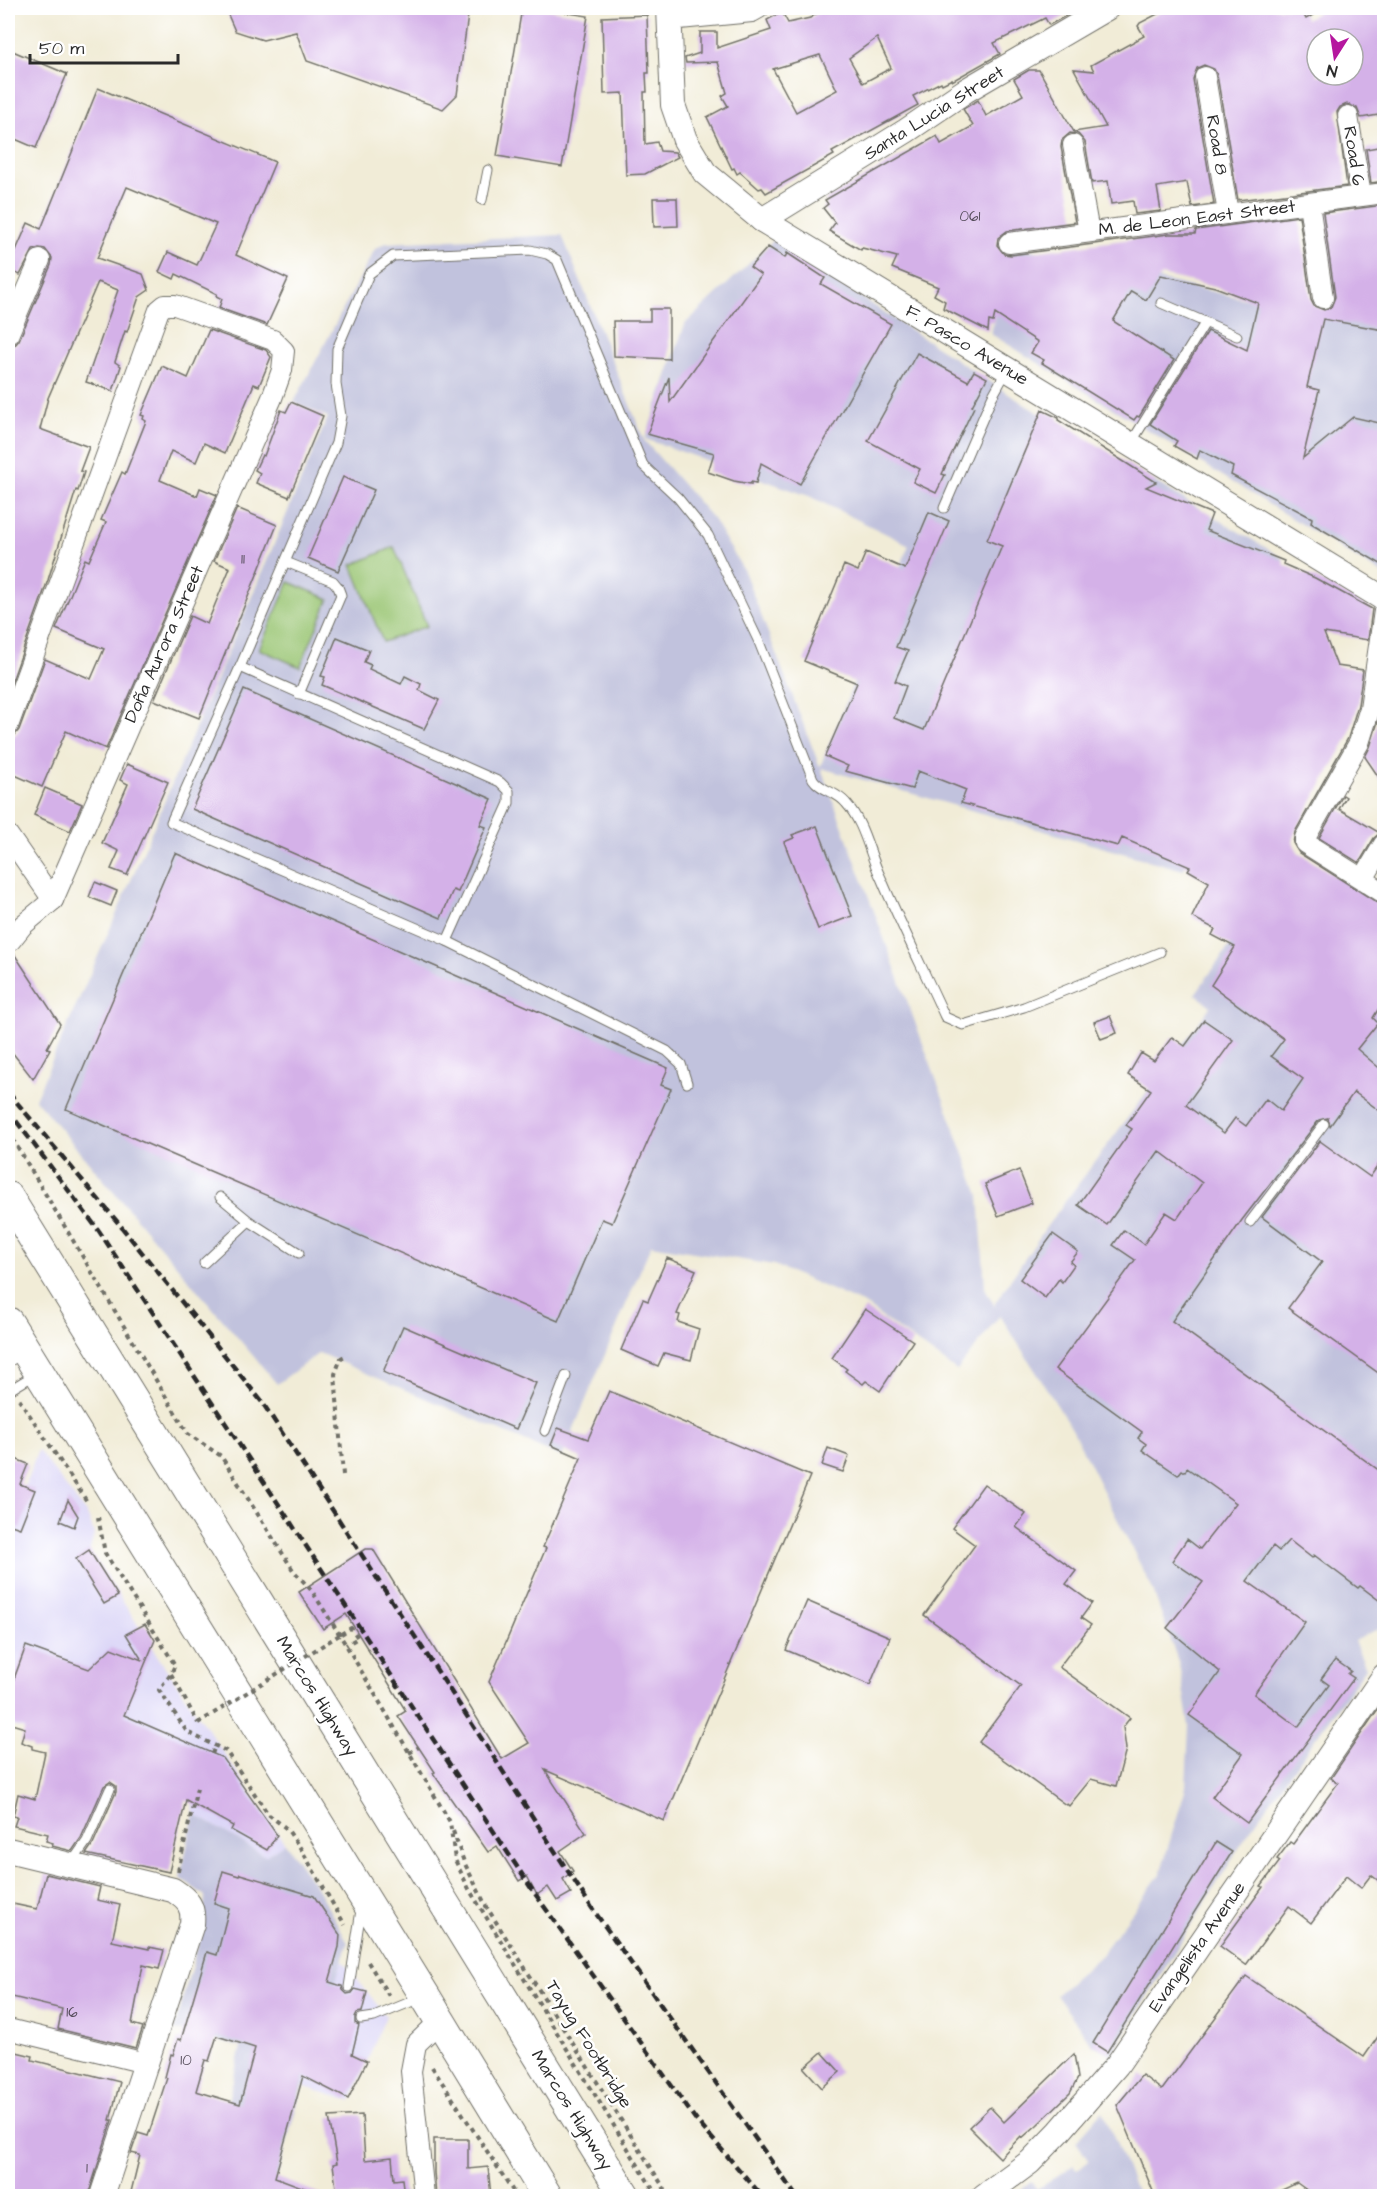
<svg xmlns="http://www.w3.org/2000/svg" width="1392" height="2204" font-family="'Architects Daughter',sans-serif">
<rect width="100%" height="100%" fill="#fff"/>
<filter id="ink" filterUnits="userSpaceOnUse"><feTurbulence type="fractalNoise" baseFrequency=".0167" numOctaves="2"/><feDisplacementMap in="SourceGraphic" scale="12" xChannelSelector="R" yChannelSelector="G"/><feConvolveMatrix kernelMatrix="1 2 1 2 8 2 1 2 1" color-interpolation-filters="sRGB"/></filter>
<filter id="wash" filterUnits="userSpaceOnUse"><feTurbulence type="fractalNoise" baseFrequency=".008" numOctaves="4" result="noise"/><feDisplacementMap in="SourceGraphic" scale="24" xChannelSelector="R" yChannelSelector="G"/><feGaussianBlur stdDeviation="1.35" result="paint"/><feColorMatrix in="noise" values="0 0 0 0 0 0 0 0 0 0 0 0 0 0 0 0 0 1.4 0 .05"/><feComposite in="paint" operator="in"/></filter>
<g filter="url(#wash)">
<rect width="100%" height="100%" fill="#f1ecd7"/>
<g fill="#dbd6f7">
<polygon points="38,1450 88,1516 94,1534 90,1550 157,1655 285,1843 265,1856 194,1814 191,1788 111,1752 8,1725 8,1532"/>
<polygon points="340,1957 386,2016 351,2101 302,2086"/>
</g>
<g fill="#c1c2dd">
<polygon points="562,235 644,440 713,519 744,571 820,767 909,545 809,496 645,439 685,324 774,240 1027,406 1283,558 1286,670 1183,870 821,768 979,1195 985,1288 995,1307 995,1303 1047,1226 1211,1006 1195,994 1264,898 1384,977 1384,1627 1383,1626 1354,1641 1366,1668 1252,1827 1111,2055 1092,2044 1056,1995 1101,1955 1160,1874 1186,1787 1189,1726 1179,1664 1153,1590 1072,1429 1000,1315 957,1371 862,1303 774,1265 651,1245 562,1457 319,1353 277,1384 35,1099 120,906 328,417 294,402 375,249 386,243"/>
<polygon points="1010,245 1384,331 1384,575 991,334"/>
<polygon points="194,1814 265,1856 285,1843 316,1887 348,1942 300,2094 272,2196 238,2196 248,2163 215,2155 241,2047 174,2030 203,1926 205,1896 180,1878"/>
<polygon points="1103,2111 1138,2196 1015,2196 1031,2181 1037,2189 1074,2165 1077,2170 1089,2160 1076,2142"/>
</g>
<g fill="#99c572" stroke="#62784e" stroke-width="1.5">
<polygon points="394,547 427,626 383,642 352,565"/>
<polygon points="289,582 329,599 300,667 259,649"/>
</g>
<g id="blocks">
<g fill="#d4b1e8" fill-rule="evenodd">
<polygon points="225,8 400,8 402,13 416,8 469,8 457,95 443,109 307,61 296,32 263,40 235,31"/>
<polygon points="522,8 537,8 588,16 562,167 497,156"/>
<path d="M825,8H1080L1049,25L1045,18L994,43L1000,54L952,81V79L942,84L941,82L913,96L918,105L832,152L834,155L766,193L762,188L759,189L740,172L737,174L734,168L732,169L707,117L728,106L722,96L727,93L718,62L686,63L685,58L700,53V32H717V48L771,30L767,20L782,12L788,23L810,18ZM877,38L891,68L863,83L849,58ZM820,55L837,90L796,112L773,69Z"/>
<path d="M1169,8H1300L1306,19L1325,8H1384V114L1361,118L1357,108L1347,104L1340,107L1337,112L1347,186L1238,200L1217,75L1214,69L1204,65L1197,68L1193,79L1214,204L1192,207L1187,182L1157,187L1161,211L1135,214L1133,201L1111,204L1108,181L1092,183L1085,142L1078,134L1070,133L1062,140L1061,147L1075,222L1007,231L998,238L997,245L1004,254L1011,255L1169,234H1195L1196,230L1299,216L1311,300L1314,306L1324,310L1331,307L1335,297L1323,213L1384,205V330L1323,319L1307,387L1319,390L1303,458L1353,417L1384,424V566L1311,523L1312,518L1231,475L1233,467L1200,450L1197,459L1174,446L1177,441L1150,424L1208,331L1247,350L1258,303L1215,287L1161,275L1146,300L1131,291L1113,321L1174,360L1139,417L1137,416L1134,420L1042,363L1044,360L1031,353L1038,342L995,314L993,322L989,321L988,331L943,308L945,301L934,295L938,287L892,268L897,257L862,248L861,250L829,231L835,223L823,208L828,204L825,200L937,136L941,144L973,126L963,109L978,100L986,116L1023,95L1014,79L1029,70H1039L1074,132L1106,127L1074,69L1094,71L1091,65L1144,36L1138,26L1140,23ZM1317,39H1353V75H1317Z"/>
<polygon points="647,15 649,73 646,73 647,92 644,92 645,144 657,142 660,151 675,152 678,157 645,174 626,175 623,93 604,94 602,17"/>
<polygon points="8,49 67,74 36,148 8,136"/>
<polygon points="98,88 275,162 236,255 288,279 267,325 219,308 222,299 216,296 217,294 176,274 174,279 159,272 168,252 197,265 216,224 127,187 97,258 143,274 149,290 139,297 127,332 125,331 115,362 121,366 113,391 86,382 118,290 98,282 48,398 40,429 89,447 80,471 84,472 78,491 76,490 48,580 8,692 8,351 9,347 16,344 19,340 51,265 52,258 45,249 39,248 33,250 20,275 11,271 14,265 10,264 28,223 41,229"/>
<polygon points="1384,146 1384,181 1371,183 1366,149"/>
<polygon points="653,198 677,198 678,226 654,227"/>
<polygon points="768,247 785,258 787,253 825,278 821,284 891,324 800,484 761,463 756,483 751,482 751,484 734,481 708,472 714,453 647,434 669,377 670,402 761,275 750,267"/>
<polygon points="650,309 669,309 669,359 614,356 613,321 650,321"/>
<polygon points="209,330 266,350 271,357 259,386 254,384 225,453 204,443 196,462 171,451 160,480 197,496 200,488 217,495 106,749 66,731 42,787 8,772 8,738 15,735 19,730 45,659 91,679 104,649 56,629 85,559 89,561 106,522 101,520 122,472 125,474 146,421 143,419 144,416 141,415 162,366 188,378"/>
<polygon points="917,353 968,381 974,371 987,378 972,406 974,407 942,474 945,475 936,493 913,482 920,469 868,441"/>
<polygon points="291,402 323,416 289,497 256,483 260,473 255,470 262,455 264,456 281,410 286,412"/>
<polygon points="1042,410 1059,418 1058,420 1156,482 1146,487 1212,514 1206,530 1284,561 1283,564 1315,578 1372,609 1368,640 1324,633 1337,666 1363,670 1358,705 1348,738 1295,832 1293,843 1299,853 1378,903 1384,905 1384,1000 1373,1018 1378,1023 1357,1049 1384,1072 1384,1114 1354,1092 1330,1126 1328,1118 1319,1120 1242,1220 1172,1321 1384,1474 1384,1604 1360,1586 1358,1588 1314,1555 1312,1558 1289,1540 1279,1551 1273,1546 1247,1581 1305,1622 1254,1694 1298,1727 1329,1685 1321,1679 1335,1660 1351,1671 1348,1674 1354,1678 1247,1823 1212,1797 1243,1754 1189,1715 1220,1672 1167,1628 1203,1582 1172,1561 1187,1539 1200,1549 1236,1503 1187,1468 1185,1472 1182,1470 1178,1475 1142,1450 1146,1444 1138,1438 1142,1432 1055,1369 1135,1260 1113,1245 1124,1230 1144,1244 1166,1212 1177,1219 1202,1183 1159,1151 1107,1225 1078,1205 1132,1129 1126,1125 1151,1090 1128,1075 1141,1053 1154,1061 1172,1037 1185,1046 1204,1020 1233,1040 1186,1105 1224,1133 1235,1118 1246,1126 1266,1099 1281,1111 1303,1079 1271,1056 1284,1039 1211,985 1235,947 1212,935 1215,929 1192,917 1209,882 1188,870 1190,867 1122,838 1118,846 961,803 966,790 918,771 912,789 845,771 848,766 825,756 857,683 804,661 844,565 858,571 866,552 905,569 929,512 949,521 896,647 908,651 895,681 906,686 894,718 924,730 1002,546 987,540"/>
<polygon points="343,477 374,490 338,571 308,558"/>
<polygon points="237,508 277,525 199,718 154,700 190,616 207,624 230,568 214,561"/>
<polygon points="337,637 369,650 364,662 371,665 369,669 401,684 405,676 421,684 419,690 439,700 424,729 322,685 325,677 321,676"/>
<polygon points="244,690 492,799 480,825 486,827 458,892 453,890 441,918 192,809"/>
<polygon points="1384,692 1384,785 1365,757 1370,747 1381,712"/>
<polygon points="127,764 168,782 127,875 111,869 119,851 102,843 128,784 120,780"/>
<polygon points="45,788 82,804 70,831 34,815"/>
<polygon points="1343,795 1346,797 1339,809 1380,833 1374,838 1359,863 1319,838"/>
<polygon points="817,826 852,916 818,929 784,842 794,838 792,835"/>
<polygon points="175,853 668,1068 661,1085 671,1089 612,1223 602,1219 558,1321 66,1109"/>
<polygon points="95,882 117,891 111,906 89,897"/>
<polygon points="8,952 13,952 60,1024 47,1048 50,1049 33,1079 8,1047"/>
<polygon points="1110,1016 1117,1033 1101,1039 1094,1022"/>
<polygon points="1320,1141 1370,1177 1384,1157 1384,1377 1288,1308 1322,1262 1262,1217"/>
<polygon points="1019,1170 1032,1203 998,1216 985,1184"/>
<polygon points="1053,1234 1078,1252 1070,1262 1074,1265 1062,1282 1059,1279 1045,1298 1020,1279"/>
<polygon points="667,1258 696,1270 677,1314 680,1315 678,1322 699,1329 691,1360 664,1353 658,1366 621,1350 643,1299 648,1301"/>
<polygon points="865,1309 913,1341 880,1391 866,1381 863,1384 845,1371 847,1369 832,1358"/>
<polygon points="403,1326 536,1383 516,1429 383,1372"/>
<polygon points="609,1391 810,1476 664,1821 545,1770 586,1833 560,1851 573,1871 563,1879 571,1893 557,1901 548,1887 537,1895 527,1876 519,1881 497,1846 488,1852 433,1773 435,1772 398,1716 406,1711 346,1614 323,1629 299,1592 365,1549 373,1549 502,1759 529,1743 489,1682 546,1548 543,1547 581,1458 551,1445 558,1428 588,1439"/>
<polygon points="828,1448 849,1456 843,1472 822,1465"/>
<polygon points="8,1456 28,1464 20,1484 35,1490 20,1528 8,1524"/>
<polygon points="984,1484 1026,1514 1016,1527 1076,1571 1066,1584 1092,1603 1081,1618 1091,1625 1059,1667 1130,1718 1123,1727 1126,1749 1116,1786 1091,1779 1069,1806 1067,1804 1066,1805 979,1742 1021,1686 924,1615 975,1545 952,1528"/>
<polygon points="68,1500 78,1516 74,1527 60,1521"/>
<polygon points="89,1550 118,1596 104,1604 76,1559"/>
<polygon points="807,1601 890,1637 870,1685 786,1650"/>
<polygon points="145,1624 155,1640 124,1715 223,1758 277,1835 267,1850 231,1830 233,1826 186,1800 169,1872 86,1854 93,1844 116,1792 116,1786 110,1782 104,1786 81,1838 72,1851 52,1846 53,1843 46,1841 48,1834 14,1826 17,1817 13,1816 18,1794 35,1799 45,1752 32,1749 32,1746 21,1742 25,1728 8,1723 8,1695 26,1646 89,1669 111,1648 142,1660 126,1634"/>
<polygon points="1384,1700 1384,1885 1371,1875 1361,1888 1346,1876 1311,1923 1289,1906 1246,1965 1220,1946 1263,1887 1261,1886 1280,1861 1277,1859 1290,1842 1293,1844 1338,1783 1331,1778"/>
<polygon points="1216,1842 1232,1852 1107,2052 1093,2043"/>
<path d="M223,1871L239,1876L240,1874L314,1896L340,1935L339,1947L329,1982L342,1986L343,1990L347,1994L352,1993L355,1989L367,1992L362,2012L357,2013L355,2017V2023L359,2025L352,2054L367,2061L348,2099L303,2076L275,2177L323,2195L322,2196H130L140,2155L131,2153L138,2133L148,2136L167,2078L165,2077L171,2054L173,2055L178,2039L181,2040L207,1952L217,1955L229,1908L214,1903ZM217,2036L255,2048L240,2104L196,2091L205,2060L209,2061Z"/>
<polygon points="46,1874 100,1887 97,1900 120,1905 112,1941 149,1949 149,1947 164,1950 159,1969 143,1965 132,2024 143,2027 136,2048 58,2029 62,2009 8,1996 8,1903 37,1909"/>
<polygon points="1246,1976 1364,2057 1384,2028 1384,2196 1315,2196 1297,2183 1269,2196 1155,2196 1117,2105 1142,2075 1162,2090"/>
<polygon points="8,2050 33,2056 32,2060 120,2082 110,2120 112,2120 88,2196 8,2196"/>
<polygon points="822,2052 840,2072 822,2088 804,2068"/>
<polygon points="1074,2054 1078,2078 1070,2093 1037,2125 1022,2138 1021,2136 1000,2158 969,2127 990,2107 1004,2122"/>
<polygon points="362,2115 365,2160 392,2157 394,2180 402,2179 404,2196 337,2196 333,2164 337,2163 329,2117"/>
<polygon points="434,2139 468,2139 468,2169 488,2167 491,2196 436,2196 434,2172"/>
</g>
</g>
</g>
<g filter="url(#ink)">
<use href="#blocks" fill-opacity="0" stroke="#706f67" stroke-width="1.5"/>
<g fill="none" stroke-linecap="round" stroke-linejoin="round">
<defs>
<g id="service">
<polyline points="482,200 488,170"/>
<polyline points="1161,303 1237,336"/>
<polyline points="1131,443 1205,323"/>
<polyline points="944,508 992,397 1007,370"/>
<polyline points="286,562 333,581 338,587 341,595 299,694"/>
<polyline points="240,667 500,782 509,791 509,803 447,941"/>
<path d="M687,1083L681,1064L667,1051L447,941L171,822L240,667L336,443L341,416L336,384L337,349L369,274L393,256L530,250L547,254L557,260L643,465L678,498L708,535L759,642L813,779C821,791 836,791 846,803C865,824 869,854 881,878C901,925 924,971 945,1017L963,1025L1024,1007L1160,952"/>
<polyline points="220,1197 249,1221 299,1253"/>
<polyline points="1250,1222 1324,1124"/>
<polyline points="204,1263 249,1221"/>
<polyline points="8,1362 24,1353"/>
<polyline points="8,1391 36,1374"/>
<polyline points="545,1431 566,1376"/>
<polyline points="76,1864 77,1855 87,1841 110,1789"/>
<polyline points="349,1987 361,1910"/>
<polyline points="361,2019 374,2017 420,1998"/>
</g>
<g id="minor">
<polyline points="669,20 752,12 759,8"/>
<polyline points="1205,77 1228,213"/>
<polyline points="1348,116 1361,196"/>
<polyline points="1073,145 1089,232"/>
<polyline points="1309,204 1323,298"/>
<polyline points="1009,243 1384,193"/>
<polyline points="8,335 40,260"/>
<polyline points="1384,611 1370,708 1359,743 1305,838 1305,843 1384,893"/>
<polyline points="8,726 159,310 165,305 175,305 273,340 284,351 282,370 272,398 53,900 23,925 11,940 8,940"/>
<polyline points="8,835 53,900"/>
<polyline points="1363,879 1384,844"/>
<polyline points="8,2029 145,2063"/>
<polyline points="424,2196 411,2071 416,2044 440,2021"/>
</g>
<g id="tertiary">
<polyline points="669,8 673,105 685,140 705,173 762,220 1384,599"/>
<polyline points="762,220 906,131 965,91 1107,8"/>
<path d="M8,1850L173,1890C188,1900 194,1906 192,1924L102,2196"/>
<polyline points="984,2196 1030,2162 1059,2132 1117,2065 1384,1676"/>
</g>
<g id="primary">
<polyline points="8,1197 625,2196"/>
<polyline points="8,1322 425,1996 547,2196"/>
</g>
</defs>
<use href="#service" stroke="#706f67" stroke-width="11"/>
<use href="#minor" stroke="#706f67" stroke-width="22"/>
<use href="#tertiary" stroke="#706f67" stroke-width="26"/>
<use href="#primary" stroke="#706f67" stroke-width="32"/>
<g stroke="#706f67" stroke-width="4" stroke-dasharray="4.5 4.5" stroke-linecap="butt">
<polyline points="8,1131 188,1434 221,1456 293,1570 312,1591 346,1645 450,1822 455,1860 469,1889 657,2196"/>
<polyline points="19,1399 88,1503"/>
<polyline points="343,1475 335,1374 341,1358 347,1355"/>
<polyline points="98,1517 105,1553 175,1665 171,1674 159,1690 187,1732 226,1751 268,1814 287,1829 301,1849 345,1925"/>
<polyline points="341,1634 351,1628 358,1638 346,1645"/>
<polyline points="171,1674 198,1723"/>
<polyline points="409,1753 419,1747"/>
<polyline points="212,1754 215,1746"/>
<polyline points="453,1831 464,1862 486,1906 669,2196"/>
<polyline points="178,1871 197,1788"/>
<polyline points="368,1962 389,1996"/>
<polyline points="432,2067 513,2191"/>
</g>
<use href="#service" stroke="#fff" stroke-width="9"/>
<use href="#minor" stroke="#fff" stroke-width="20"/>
<use href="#tertiary" stroke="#fff" stroke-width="24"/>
<use href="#primary" stroke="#fff" stroke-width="30"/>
<g stroke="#2b2b2b" stroke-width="4.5" stroke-dasharray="9 4.5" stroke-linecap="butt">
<polyline points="8,1092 120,1225 262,1402 592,1908 796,2196"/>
<polyline points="8,1110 99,1231 531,1888 696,2120 762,2196"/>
</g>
<polyline stroke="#706f67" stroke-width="4" stroke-dasharray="4.5 4.5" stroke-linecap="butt" points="198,1723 341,1634"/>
</g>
</g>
<g text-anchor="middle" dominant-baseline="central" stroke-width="5" stroke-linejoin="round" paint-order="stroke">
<g font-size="15" fill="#554c5a">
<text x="970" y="216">061</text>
<text x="243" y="559">11</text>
<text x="72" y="2012">16</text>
<text x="186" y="2060">10</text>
<text x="87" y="2168">1</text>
</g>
<g font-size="18" fill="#2b2b2b" stroke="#fff">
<text transform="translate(934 113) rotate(-32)">Santa Lucia Street</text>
<text transform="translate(1217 145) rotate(81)">Road 8</text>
<text transform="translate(1354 156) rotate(81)">Road 6</text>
<text transform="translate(1197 218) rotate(-7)">M. de Leon East Street</text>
<text transform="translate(967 345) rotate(31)">F. Pasco Avenue</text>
<text transform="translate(164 644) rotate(-66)">Doña Aurora Street</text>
<text transform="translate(317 1696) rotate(58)">Marcos Highway</text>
<text transform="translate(1197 1947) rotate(-55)">Evangelista Avenue</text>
<text transform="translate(589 2044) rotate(58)">Tayug Footbridge</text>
<text transform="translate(572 2110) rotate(58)">Marcos Highway</text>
</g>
</g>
<rect width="1392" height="2204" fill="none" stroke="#fff" stroke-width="30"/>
<g transform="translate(1335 57) rotate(192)"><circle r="28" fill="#ffffff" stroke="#aaaaaa" stroke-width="1.5"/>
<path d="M0-4.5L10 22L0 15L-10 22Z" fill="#b5179e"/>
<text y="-9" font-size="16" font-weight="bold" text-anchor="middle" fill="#2b2b2b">N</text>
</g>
<path d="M30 54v9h148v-9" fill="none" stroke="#2b2b2b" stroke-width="3"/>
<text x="39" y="54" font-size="18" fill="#2b2b2b" stroke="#ffffff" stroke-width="4.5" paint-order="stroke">50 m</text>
</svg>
